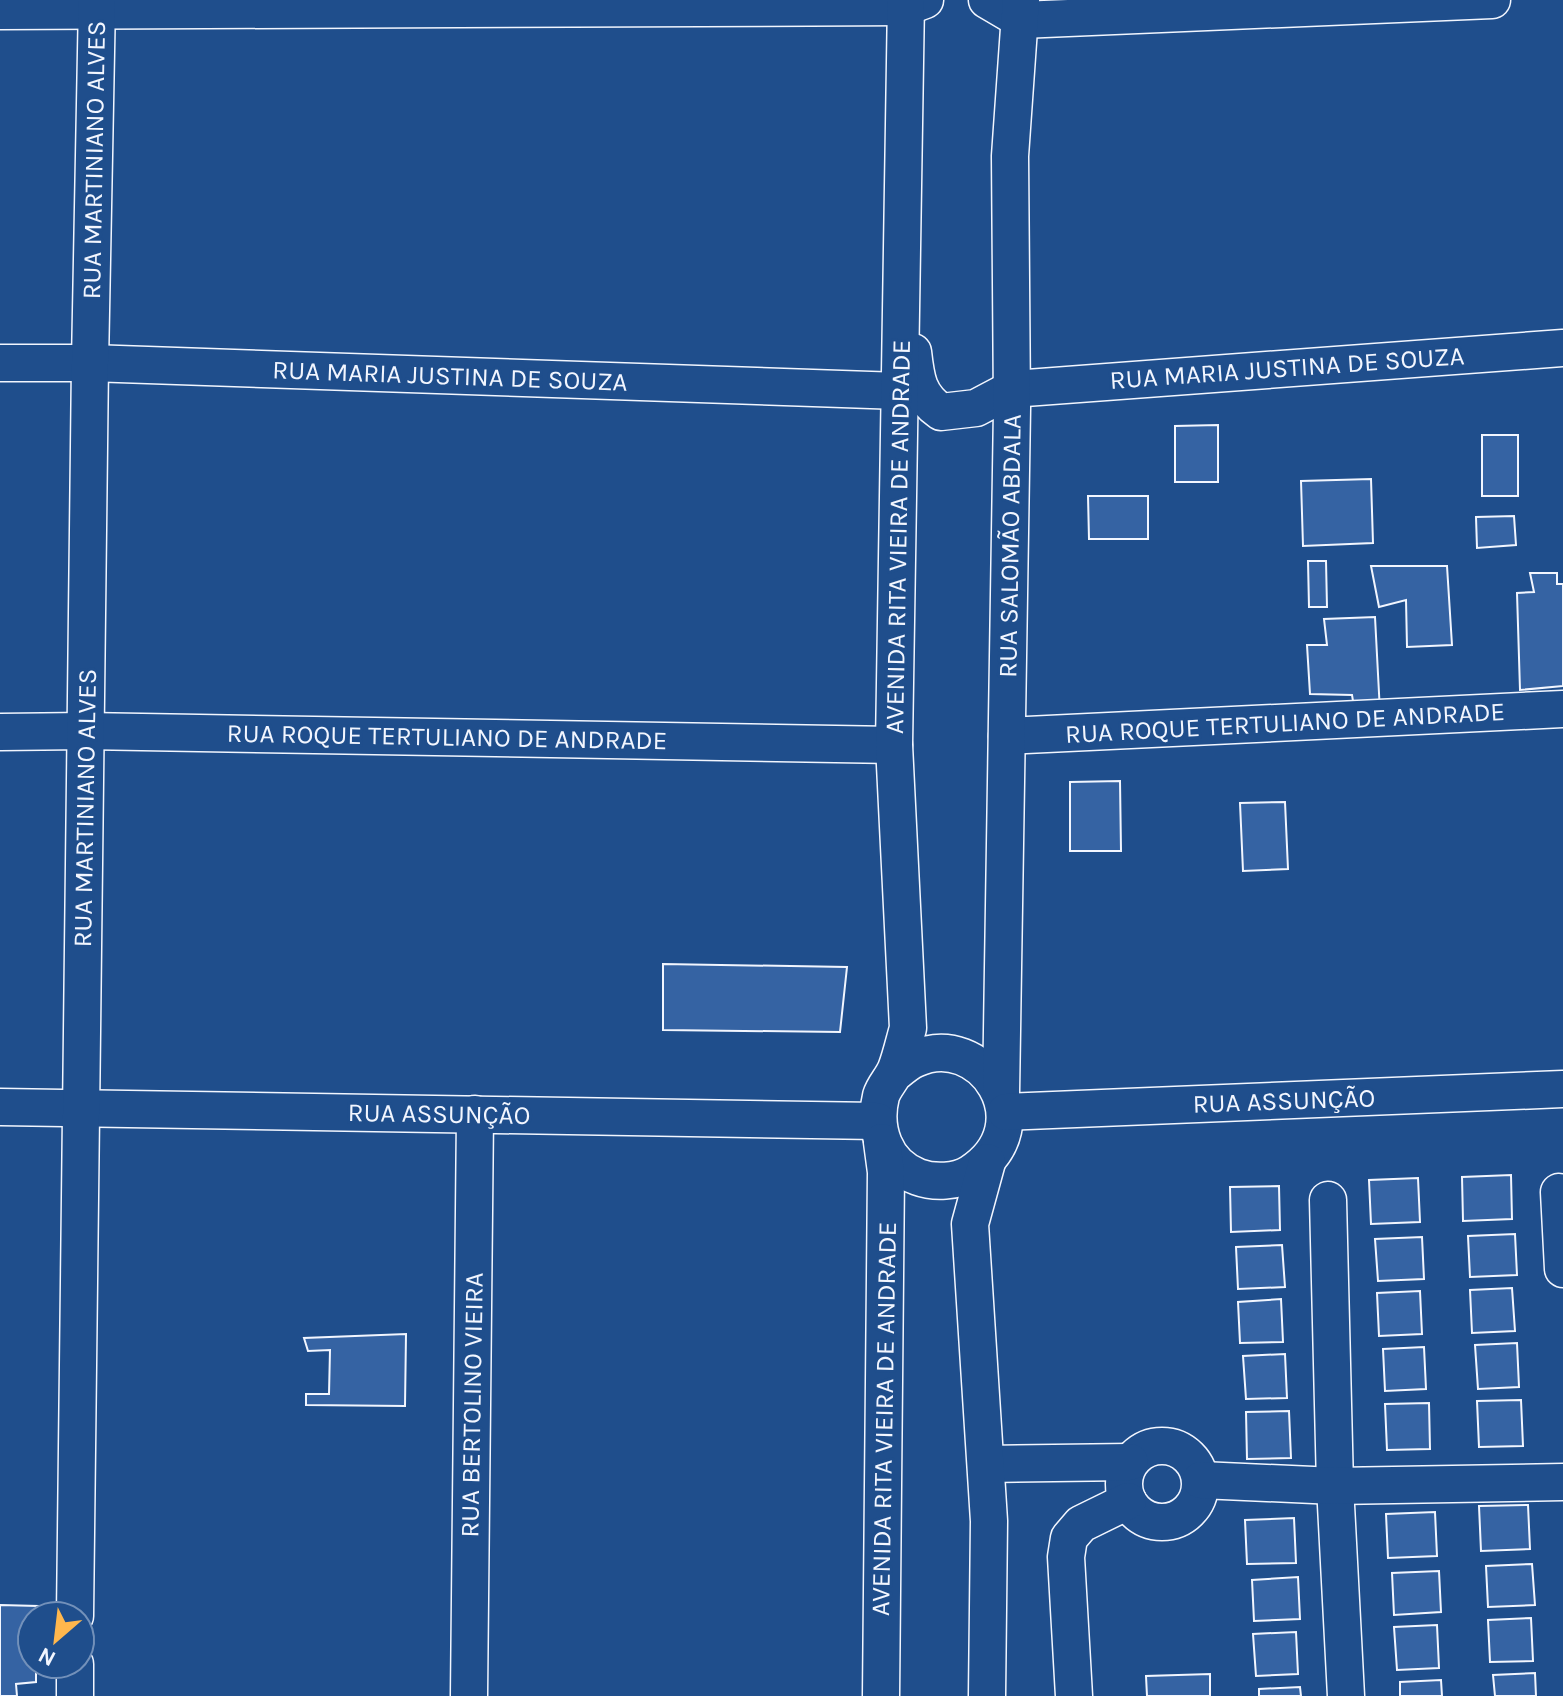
<svg xmlns="http://www.w3.org/2000/svg" width="1563" height="1696" font-family="Karla,sans-serif">
<rect width="100%" height="100%" fill="#1f4e8c"/>
<g fill="#3563a3" stroke="#f2f6ff" stroke-width="2">
<polygon points="1218,425 1218,482 1175,482 1175,426"/>
<rect x="1482" y="435" width="36" height="61"/>
<polygon points="1371,479 1373,543 1303,546 1301,481"/>
<polygon points="1088,496 1148,496 1148,539 1089,539"/>
<polygon points="1514,516 1516,545 1477,548 1476,517"/>
<polygon points="1308,561 1326,561 1327,607 1309,607"/>
<polygon points="1371,566 1447,566 1452,645 1407,647 1406,600 1379,607"/>
<polygon points="1530,573 1557,573 1557,584 1563,584 1563,686 1520,690 1517,593 1534,592"/>
<polygon points="1375,617 1380,712 1355,713 1352,695 1310,694 1307,645 1327,645 1324,619"/>
<polygon points="1120,781 1121,851 1070,851 1070,782"/>
<polygon points="1285,802 1288,869 1243,871 1240,803"/>
<polygon points="663,964 847,967 840,1032 663,1030"/>
<polygon points="1511,1175 1512,1219 1463,1221 1462,1177"/>
<polygon points="1418,1178 1420,1222 1371,1224 1369,1180"/>
<polygon points="1279,1186 1280,1230 1231,1232 1230,1187"/>
<polygon points="1515,1234 1517,1275 1470,1277 1468,1236"/>
<polygon points="1422,1237 1424,1279 1378,1281 1375,1239"/>
<polygon points="1282,1245 1285,1287 1238,1289 1236,1247"/>
<polygon points="1512,1288 1515,1331 1472,1333 1470,1290"/>
<polygon points="1420,1291 1422,1334 1379,1336 1377,1293"/>
<polygon points="1281,1299 1283,1342 1240,1343 1238,1302"/>
<polygon points="406,1334 405,1406 306,1405 306,1394 329,1394 330,1350 308,1351 304,1338"/>
<polygon points="1517,1343 1519,1387 1478,1389 1475,1345"/>
<polygon points="1424,1347 1426,1389 1385,1391 1383,1349"/>
<polygon points="1285,1354 1287,1398 1246,1399 1243,1356"/>
<polygon points="1521,1400 1523,1446 1479,1447 1477,1401"/>
<polygon points="1429,1403 1430,1449 1387,1450 1385,1404"/>
<polygon points="1289,1411 1291,1458 1247,1459 1246,1412"/>
<polygon points="1528,1505 1530,1549 1481,1551 1479,1506"/>
<polygon points="1435,1512 1437,1556 1388,1558 1386,1514"/>
<polygon points="1294,1518 1296,1563 1247,1564 1245,1520"/>
<polygon points="1532,1564 1535,1605 1488,1607 1486,1566"/>
<polygon points="1439,1571 1441,1612 1394,1615 1392,1573"/>
<polygon points="1298,1577 1300,1619 1254,1621 1252,1580"/>
<polygon points="0,1605 38,1606 37,1616 32,1616 32,1664 36,1664 36,1682 16,1684 17,1696 0,1696"/>
<polygon points="1531,1618 1533,1661 1490,1662 1488,1620"/>
<polygon points="1437,1625 1439,1668 1397,1670 1394,1627"/>
<polygon points="1296,1632 1298,1674 1256,1676 1253,1634"/>
<polygon points="1535,1673 1536,1696 1495,1696 1493,1675"/>
<polygon points="1210,1674 1210,1696 1147,1696 1146,1676"/>
<polygon points="1441,1680 1442,1696 1400,1696 1400,1682"/>
<polygon points="1300,1687 1301,1696 1259,1696 1259,1689"/>
</g>
<g fill="none" stroke-linecap="round" stroke-linejoin="round">
<defs>
<g id="minor">
<polyline points="987,0 1021,20 1492,0"/>
<polyline points="0,11 906,7 925,0"/>
<path d="M913,352C916,379 918,396 941,412L976,408L1012,389L1563,348"/>
<polyline points="0,363 90,363 900,391"/>
<polyline points="0,732 85,731 894,745"/>
<polyline points="1007,736 1563,709"/>
<path d="M895,1073C901,1068 908,1062 915,1059C981,1028 1046,1124 971,1173C957,1182 934,1183 918,1177C884,1164 873,1128 881,1096C884,1086 892,1079 896,1069C901,1056 904,1042 908,1028L894,745L906,0"/>
<polyline points="1001,1093 1012,408 1010,156 1021,0"/>
<polyline points="0,1107 877,1121"/>
<polyline points="1006,1112 1563,1089"/>
<polyline points="1559,1192 1563,1269"/>
<polyline points="1328,1200 1335,1486 1346,1696"/>
<circle cx="1162" cy="1484" r="38"/>
<polyline points="986,1464 1130,1462"/>
<polyline points="1201,1480 1335,1486 1563,1482"/>
<polyline points="75,1616 90,363 97,0"/>
<polyline points="75,1696 75,1664"/>
<polyline points="469,1696 475,1114"/>
<polyline points="881,1696 886,1172 882,1142"/>
<polyline points="987,1696 989,1521 970,1224 987,1162"/>
<polyline points="1074,1696 1066,1557 1069,1538 1081,1524 1128,1501"/>
</g>
</defs>
<use href="#minor" stroke="#f2f6ff" stroke-width="39"/>
<use href="#minor" stroke="#1f4e8c" stroke-width="36"/>
</g>
<g text-anchor="middle" dominant-baseline="central" stroke-width="6" stroke-linejoin="round" paint-order="stroke">
<g font-size="26" fill="#f2f6ff" stroke="#1f4e8c">
<text transform="translate(94 160) rotate(-89)">RUA MARTINIANO ALVES</text>
<text transform="translate(1287 368) rotate(-4)">RUA MARIA JUSTINA DE SOUZA</text>
<text transform="translate(450 376) rotate(2)">RUA MARIA JUSTINA DE SOUZA</text>
<text transform="translate(898 537) rotate(-89)">AVENIDA RITA VIEIRA DE ANDRADE</text>
<text transform="translate(1010 546) rotate(-89)">RUA SALOMÃO ABDALA</text>
<text transform="translate(1285 723) rotate(-3)">RUA ROQUE TERTULIANO DE ANDRADE</text>
<text transform="translate(447 737) rotate(1)">RUA ROQUE TERTULIANO DE ANDRADE</text>
<text transform="translate(85 808) rotate(-89)">RUA MARTINIANO ALVES</text>
<text transform="translate(1284 1101) rotate(-2)">RUA ASSUNÇÃO</text>
<text transform="translate(439 1114) rotate(1)">RUA ASSUNÇÃO</text>
<text transform="translate(472 1405) rotate(-89)">RUA BERTOLINO VIEIRA</text>
<text transform="translate(884 1419) rotate(-89)">AVENIDA RITA VIEIRA DE ANDRADE</text>
</g>
</g>
<g transform="translate(56 1640) rotate(208)"><circle r="38" fill="#1f4e8c" stroke="#7391ba" stroke-width="2"/>
<path d="M0-6L14 30L0 20L-14 30Z" fill="#ffb74d"/>
<text y="-12" font-size="22" font-weight="bold" text-anchor="middle" fill="#f2f6ff">N</text>
</g>
</svg>
